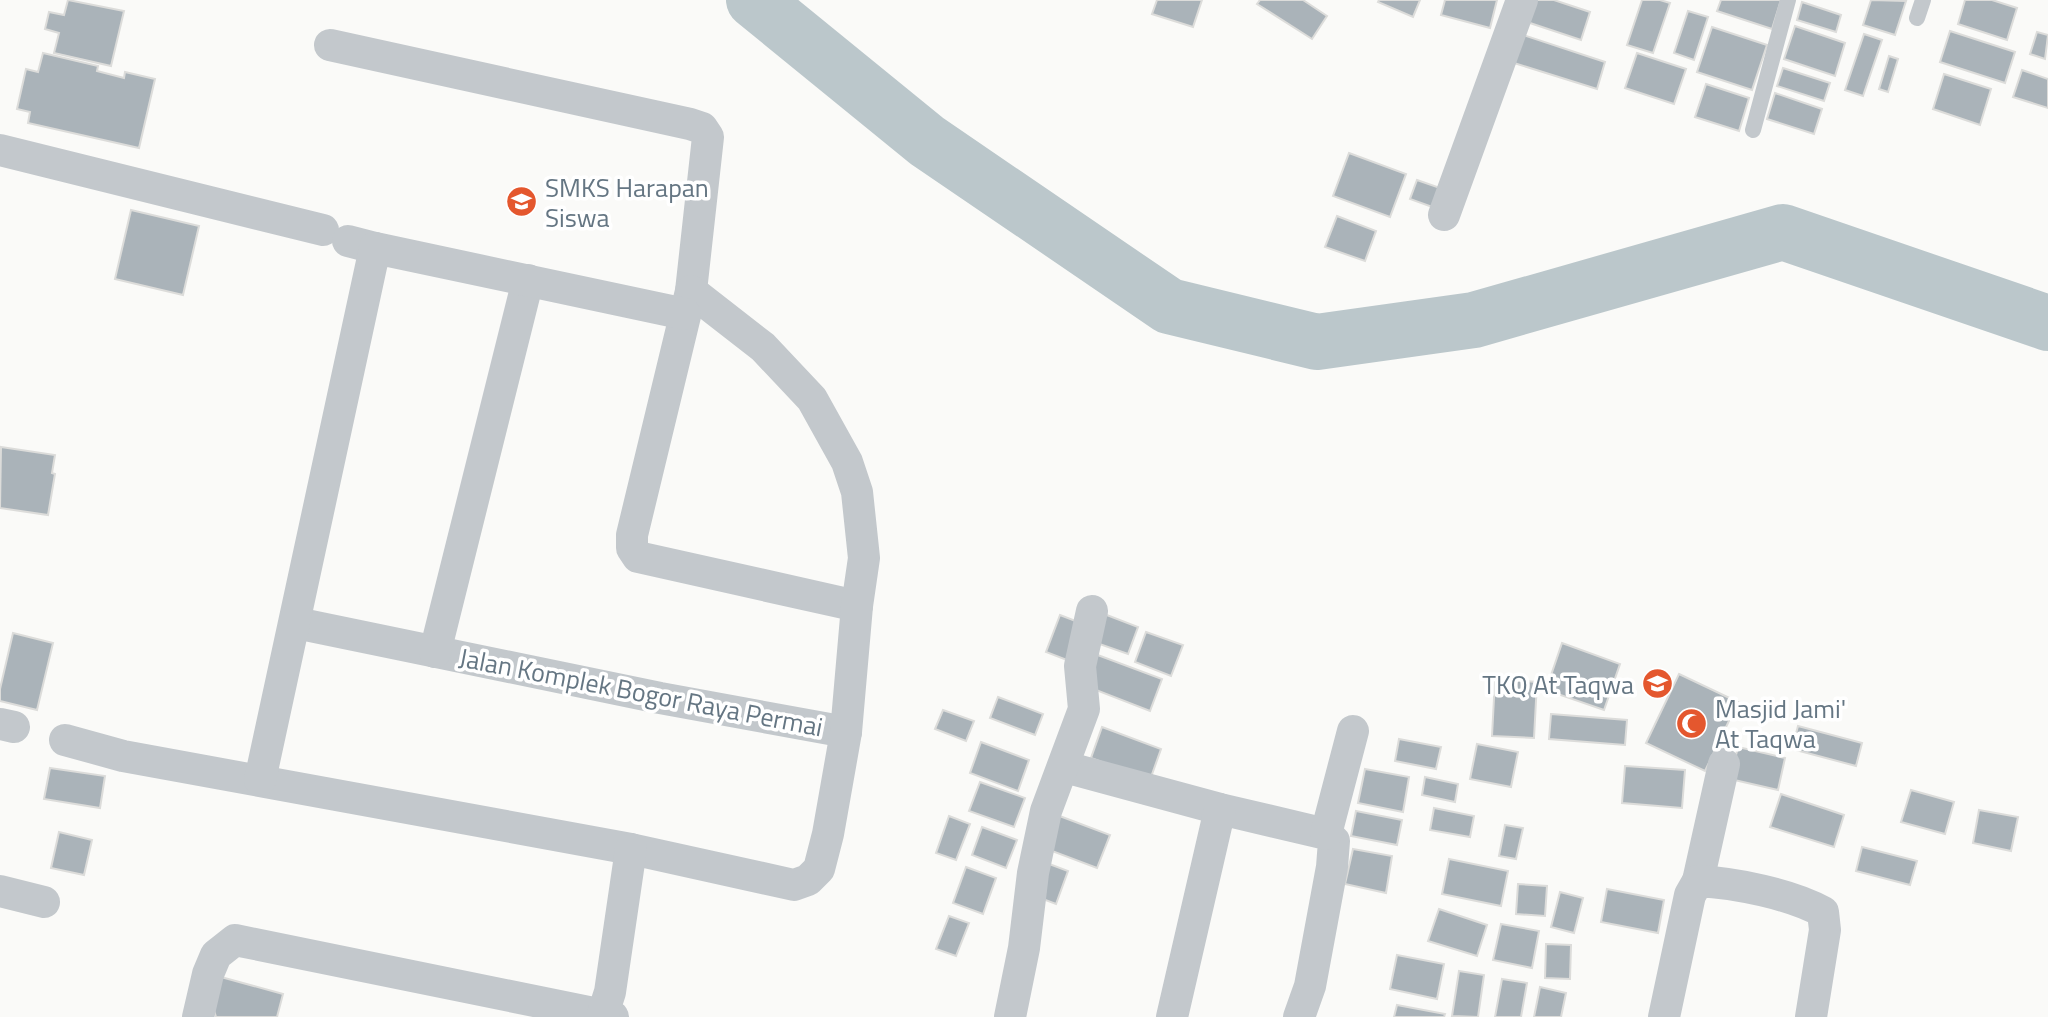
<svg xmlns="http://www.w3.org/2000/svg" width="2048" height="1017" font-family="'Titillium Web',sans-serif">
<rect width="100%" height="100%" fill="#fafaf8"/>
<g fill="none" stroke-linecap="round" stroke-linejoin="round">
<polyline stroke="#bbc7cb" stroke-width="56" points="754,0 927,141 1169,306 1317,342 1474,320 1783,232 2048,323"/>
</g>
<g fill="#aab3b9" stroke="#dcdcda" stroke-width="2">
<polygon points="68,0 124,11 111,66 54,53 59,33 45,29 49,12 64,15"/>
<polygon points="1157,0 1202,0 1193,27 1152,14"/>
<polygon points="1260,0 1303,0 1327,16 1312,39 1257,4"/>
<polygon points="1379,0 1420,0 1413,17 1378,2"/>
<polygon points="1445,0 1497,0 1490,28 1441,15"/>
<polygon points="1534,0 1554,0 1590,12 1581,40 1527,22"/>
<polygon points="1642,0 1660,0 1670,3 1653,53 1627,45"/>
<polygon points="1721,0 1781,0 1772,29 1717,11"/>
<polygon points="1871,0 1906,1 1895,35 1863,25"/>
<polygon points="1965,0 1992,0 2017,8 2007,40 1958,24"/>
<polygon points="1802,2 1841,15 1836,32 1797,20"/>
<polygon points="1688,11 1708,17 1694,60 1674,53"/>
<polygon points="1795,26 1845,43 1835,76 1784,59"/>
<polygon points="1712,27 1767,45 1752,90 1697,72"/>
<polygon points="1950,31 2015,52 2005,83 1940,62"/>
<polygon points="2037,32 2048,35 2045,59 2030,54"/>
<polygon points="1520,34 1605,62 1597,89 1511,62"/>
<polygon points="1864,34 1882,40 1863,96 1845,90"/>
<polygon points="43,53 98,66 97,71 124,78 125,72 155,79 139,148 28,123 30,112 17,109 26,69 38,72"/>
<polygon points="1637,53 1686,69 1674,104 1625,88"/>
<polygon points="1889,56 1898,59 1888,92 1879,89"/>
<polygon points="1783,68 1830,83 1824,101 1777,86"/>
<polygon points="2022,70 2048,79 2048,108 2013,97"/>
<polygon points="1944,74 1991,89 1980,125 1933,109"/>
<polygon points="1706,84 1749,98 1739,131 1695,117"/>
<polygon points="1775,93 1822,109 1814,134 1767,119"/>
<polygon points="1349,153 1406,174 1390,217 1333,196"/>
<polygon points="1417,180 1443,189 1435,208 1410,199"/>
<polygon points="131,210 199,226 183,295 115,279"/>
<polygon points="1337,216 1376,231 1365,261 1325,247"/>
<polygon points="1,447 55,455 52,473 55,474 48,515 0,508"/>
<polygon points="1099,612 1138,627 1128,654 1088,640"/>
<polygon points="1060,615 1086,625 1072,662 1046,652"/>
<polygon points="1146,632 1183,645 1171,676 1135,662"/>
<polygon points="13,633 53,643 37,710 0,701 0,689"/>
<polygon points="1562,643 1620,664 1604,710 1546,690"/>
<polygon points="1095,654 1162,679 1150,711 1083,685"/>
<polygon points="1679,674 1738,702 1705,771 1646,743"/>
<polygon points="1495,679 1537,682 1534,738 1492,736"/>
<polygon points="998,697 1043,714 1035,735 990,718"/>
<polygon points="943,710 974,721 966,741 935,729"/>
<polygon points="1551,714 1627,720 1625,745 1549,739"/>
<polygon points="1798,726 1862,743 1856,766 1792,749"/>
<polygon points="1102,727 1161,749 1150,780 1091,758"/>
<polygon points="1399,739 1441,747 1436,769 1395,761"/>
<polygon points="981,742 1029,760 1018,791 970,773"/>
<polygon points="1477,744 1518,752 1511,787 1470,779"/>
<polygon points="1738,747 1785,758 1778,790 1730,779"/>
<polygon points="1625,766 1685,770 1682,808 1622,803"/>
<polygon points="50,768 105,776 100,808 44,799"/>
<polygon points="1365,769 1409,777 1403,812 1358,803"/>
<polygon points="1425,777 1458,784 1455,802 1422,795"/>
<polygon points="980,782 1025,798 1014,827 969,811"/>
<polygon points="1911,790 1954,802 1945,834 1901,822"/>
<polygon points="1781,794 1844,815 1834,847 1770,827"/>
<polygon points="1434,808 1474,816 1470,837 1430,830"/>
<polygon points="1979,810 2018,817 2011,851 1973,843"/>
<polygon points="1356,811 1402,820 1397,845 1351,836"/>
<polygon points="1057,815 1110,835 1097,868 1044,848"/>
<polygon points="949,816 970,824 956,860 936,853"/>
<polygon points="1505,825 1523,828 1516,859 1499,856"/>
<polygon points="982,827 1017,840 1006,868 972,855"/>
<polygon points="59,832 92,840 84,875 51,868"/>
<polygon points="1862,847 1917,861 1910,885 1856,871"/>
<polygon points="1353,849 1392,856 1386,893 1345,884"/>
<polygon points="1449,859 1508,871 1501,906 1442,894"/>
<polygon points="1044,862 1068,871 1056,904 1032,895"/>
<polygon points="966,867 996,878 983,914 953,903"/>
<polygon points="1518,884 1547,886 1545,916 1516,914"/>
<polygon points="1607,889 1664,900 1658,933 1601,922"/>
<polygon points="1560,892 1583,898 1574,933 1551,927"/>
<polygon points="1439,909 1487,925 1477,956 1428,941"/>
<polygon points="949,916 969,923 956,956 936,949"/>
<polygon points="1501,924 1539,931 1532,968 1493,960"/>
<polygon points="1546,944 1571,945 1570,979 1545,978"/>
<polygon points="1397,955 1444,964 1437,999 1390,989"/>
<polygon points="1459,971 1484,975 1478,1017 1452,1016"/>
<polygon points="221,977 283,994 277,1017 216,1017 213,1007"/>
<polygon points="1502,979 1527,983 1521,1017 1495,1017"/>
<polygon points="1540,987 1566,993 1561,1017 1534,1017"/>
<polygon points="1397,1005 1445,1014 1444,1017 1394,1017"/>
</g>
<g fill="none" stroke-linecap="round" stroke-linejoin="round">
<g stroke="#c3c8cc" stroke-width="16">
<polyline points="1917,18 1923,0"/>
<polyline points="1753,130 1788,0"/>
</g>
<g stroke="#c3c8cc" stroke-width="32">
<polyline points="330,45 690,124 702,128 708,137 691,291 632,535 632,548 638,557 857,606"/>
<polyline points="0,150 323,230"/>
<polyline points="1444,215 1522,0"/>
<polyline points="348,241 375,248"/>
<polyline points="296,623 660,698 846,732"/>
<polyline points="435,652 528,280"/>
<polyline points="0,724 14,727"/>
<polyline points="65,740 123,756 631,849 794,885 808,880 819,869 828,834 846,732 857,606 864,558 857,492 847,462 812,399 763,347 691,291"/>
<polyline points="1065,767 1220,809 1326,834 1334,841 1332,867 1310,986 1299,1017"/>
<polyline points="260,780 375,248 685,314"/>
<polyline points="1326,834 1353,731"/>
<polyline points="1698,881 1724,764"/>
<polyline points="0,891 44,902"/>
<polyline points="198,1017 208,974 216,955 235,940 613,1017"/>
<polyline points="602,1017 610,992 631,849"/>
<polyline points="1010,1017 1024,948 1033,873 1046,811 1084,709 1080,666 1092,611"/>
<polyline points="1172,1017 1220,809"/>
<path d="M1664,1017L1690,895L1698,881C1735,883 1791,894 1823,912L1825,930L1811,1017"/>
</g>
</g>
<defs>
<symbol id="school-disc" viewBox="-11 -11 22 22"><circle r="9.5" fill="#e4572e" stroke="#fff"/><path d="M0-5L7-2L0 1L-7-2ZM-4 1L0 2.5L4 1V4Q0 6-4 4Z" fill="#fff"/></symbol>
<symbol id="mosque-disc" viewBox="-11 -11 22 22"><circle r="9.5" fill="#e4572e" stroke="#fff"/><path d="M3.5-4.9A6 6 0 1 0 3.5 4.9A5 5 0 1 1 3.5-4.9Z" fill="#fff"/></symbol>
</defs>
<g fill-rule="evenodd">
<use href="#school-disc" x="504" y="184" width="35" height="35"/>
<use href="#school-disc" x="1640" y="666" width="35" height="35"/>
<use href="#mosque-disc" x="1674" y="706" width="35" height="35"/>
</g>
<g text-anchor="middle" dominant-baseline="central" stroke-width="7" stroke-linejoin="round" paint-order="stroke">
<g font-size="26" fill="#657683" stroke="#fff" text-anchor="start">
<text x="545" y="187">SMKS Harapan<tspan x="545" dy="30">Siswa</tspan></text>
<text x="1634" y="684" text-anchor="end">TKQ At Taqwa</text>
<text x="1715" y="708">Masjid Jami'<tspan x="1715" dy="30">At Taqwa</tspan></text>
</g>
<g font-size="26" fill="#657683" stroke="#fff">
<text transform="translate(641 692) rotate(11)">Jalan Komplek Bogor Raya Permai</text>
</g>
</g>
</svg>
